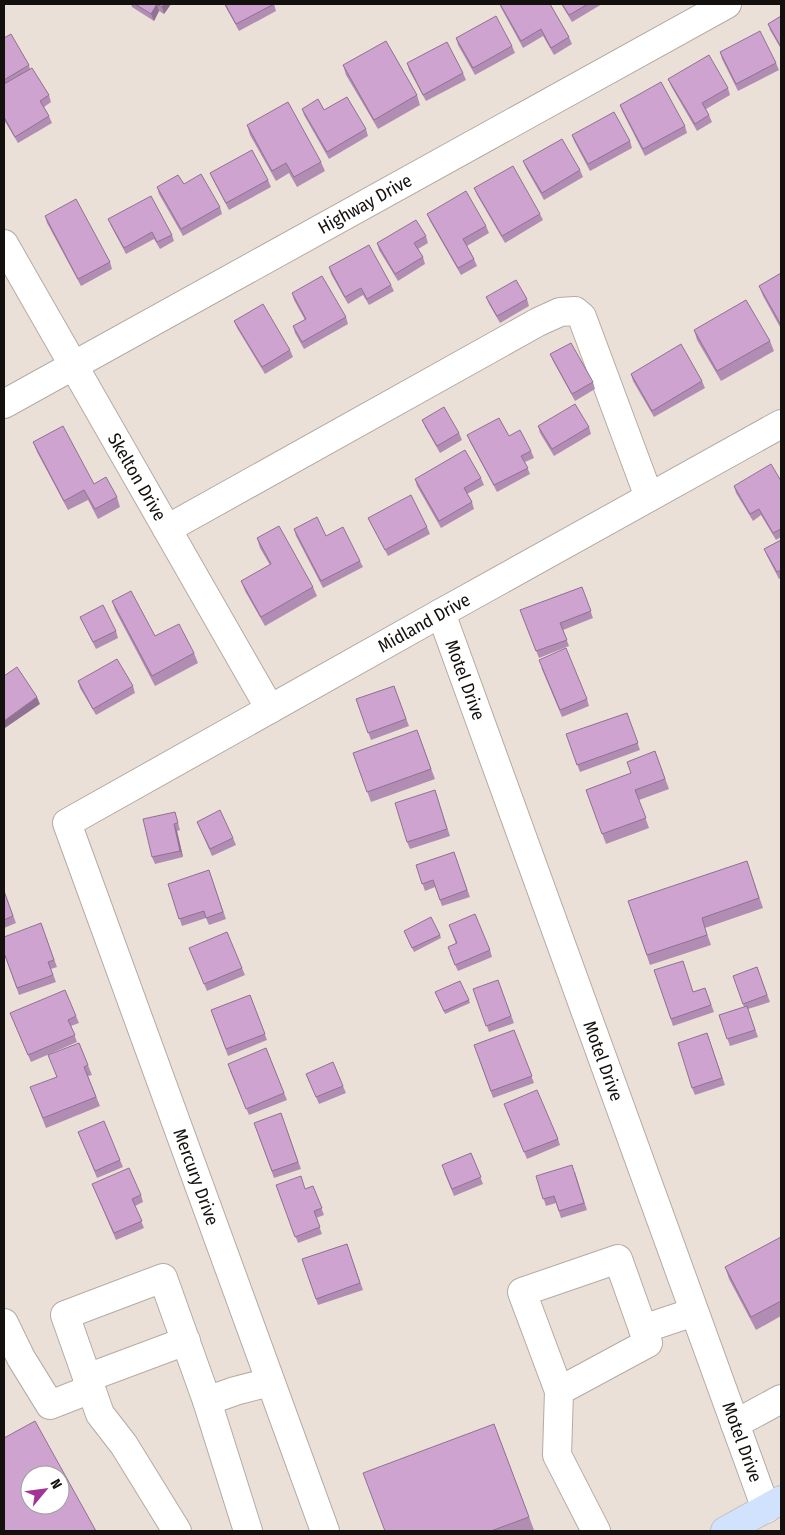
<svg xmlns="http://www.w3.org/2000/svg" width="785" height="1535" font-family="'Fira Sans Condensed',sans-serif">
<rect width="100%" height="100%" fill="#eae0d8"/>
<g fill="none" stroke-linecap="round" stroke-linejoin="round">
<defs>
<g id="minor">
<polyline points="4,244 270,709"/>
<polyline points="4,404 727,4"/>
<polyline points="167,529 538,322 560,312 575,311 582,317 649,497"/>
<polyline points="441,613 766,1509"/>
<polyline points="4,1323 21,1358 50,1405 91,1389"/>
<polyline points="87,1378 186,1341"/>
<polyline points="559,1391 522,1292 618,1259 643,1329"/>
<polyline points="207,1401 235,1391 270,1382"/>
<polyline points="735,1424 781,1399"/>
<polyline points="177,1531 124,1445 100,1414 65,1315 163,1278 207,1401 248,1531"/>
<polyline points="325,1531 67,823 441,613 781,424"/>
<polyline points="596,1531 557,1455 559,1391 648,1343 643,1329 694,1312"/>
</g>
<polyline id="major" points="725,1531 781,1500"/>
</defs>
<use href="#minor" stroke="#b4aba3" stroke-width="30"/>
<use href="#major" stroke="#c2c1c0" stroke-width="30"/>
<use href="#minor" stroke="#fff" stroke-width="28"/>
<use href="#major" stroke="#d1e2fe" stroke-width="28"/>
</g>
<g fill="#b18cb3">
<polygon points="131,4 171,4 164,14 159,11 154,21 132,7"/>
<polygon points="224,4 274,4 276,11 239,31"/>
<polygon points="499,4 550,4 569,37 572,44 554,55 543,36 523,48"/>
<polygon points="561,4 602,4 572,22"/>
<polygon points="781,16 781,49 770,30 768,24"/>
<polygon points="4,38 29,65 30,69 49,95 51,102 44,107 49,116 52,123 18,143 4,120"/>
<polygon points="456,38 512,46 515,53 475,75 458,45"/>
<polygon points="720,52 776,63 779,70 738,91 722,59"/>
<polygon points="407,63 463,73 466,80 426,101 409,70"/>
<polygon points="343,65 417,95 420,105 378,129 346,75"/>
<polygon points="668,79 728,88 730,95 706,109 709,115 712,122 697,131 671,86"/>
<polygon points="620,105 685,126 687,133 645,156 622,111"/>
<polygon points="302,109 324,110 366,129 368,136 329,159 304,115"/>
<polygon points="247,125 321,162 325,171 297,187 289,173 276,181 250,135"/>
<polygon points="572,135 630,141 632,148 590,171 574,141"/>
<polygon points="523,161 580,170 583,177 544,200 526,168"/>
<polygon points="210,173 268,180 271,187 229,210 213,180"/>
<polygon points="184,184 220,207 222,214 183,236 159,194 157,187"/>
<polygon points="474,188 540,214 543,220 505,243 477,195"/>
<polygon points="427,214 486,226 489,233 467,246 474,259 477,266 461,275 430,221"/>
<polygon points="45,216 110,262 112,269 81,286 47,223"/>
<polygon points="108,219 172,235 174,241 160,249 154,239 126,254 111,226"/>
<polygon points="426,236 428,243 418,249 423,257 425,264 398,281 379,250 377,243"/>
<polygon points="329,267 391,285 394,291 369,305 363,295 348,304 331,274"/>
<polygon points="781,273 781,329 763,296 759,286"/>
<polygon points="292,293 346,317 348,324 304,349 295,333 293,326 305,320 294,300"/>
<polygon points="486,297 527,299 529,306 500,323 489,304"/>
<polygon points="234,321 290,350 293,357 265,374 237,328"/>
<polygon points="694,330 770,341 774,351 721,381 697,340"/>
<polygon points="550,354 593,382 595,389 575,401 553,361"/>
<polygon points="631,374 702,381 705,388 654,417 633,381"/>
<polygon points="422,420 459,433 462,440 440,453 425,427"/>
<polygon points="538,426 589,427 591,434 554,456 540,433"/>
<polygon points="467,435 509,436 531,451 534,458 525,462 530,474 497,492 470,442"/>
<polygon points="33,442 94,484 117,497 120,507 98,519 88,500 68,510 37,452"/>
<polygon points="481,478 484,485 467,494 472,502 474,509 441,528 417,486 415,479"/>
<polygon points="781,481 781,537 776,540 761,515 753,521 736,493 734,486"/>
<polygon points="368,518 427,527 430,534 388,556 371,524"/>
<polygon points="294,529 326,536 360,561 363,567 323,588 296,536"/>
<polygon points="257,538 313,587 317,596 265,626 245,591 241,581 270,565 260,548"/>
<polygon points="781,540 781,578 779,579 767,556 764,549"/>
<polygon points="582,587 593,618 563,630 569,646 539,658 520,610"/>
<polygon points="112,601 155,636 194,653 198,663 155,686 115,610"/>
<polygon points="80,617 116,631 118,638 96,649"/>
<polygon points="541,667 587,699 589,706 562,717"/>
<polygon points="78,681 133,686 135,693 96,715 80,688"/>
<polygon points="394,686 409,726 371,740 356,699"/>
<polygon points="627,713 640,750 580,772 566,734"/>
<polygon points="417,730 435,779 371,802 353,753"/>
<polygon points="655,751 669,789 639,800 649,828 606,844 586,790 631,773"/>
<polygon points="435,790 450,836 410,849 407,842"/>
<polygon points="175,812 180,830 177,831 183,857 155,864 152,857"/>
<polygon points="197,822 233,838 236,845 212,856"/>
<polygon points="454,852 470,897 442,906 435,887 425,891 416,865"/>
<polygon points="747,861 763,908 705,928 711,945 650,965 628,901"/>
<polygon points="209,870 226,919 209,925 206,918 182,926 168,884"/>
<polygon points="4,891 16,923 4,928"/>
<polygon points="41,923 57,967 51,969 56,982 19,995 4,953"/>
<polygon points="449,925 490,950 492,957 458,971 450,954 456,944"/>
<polygon points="404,931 440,935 441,938 414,952"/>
<polygon points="192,955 242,968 245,975 207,991"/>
<polygon points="757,967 770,1002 748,1009 758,1037 730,1046 719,1015 744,1007 733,976"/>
<polygon points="654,970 693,992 705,988 714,1012 673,1026"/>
<polygon points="498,980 514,1023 489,1032 473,989"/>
<polygon points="435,992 469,1000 470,1003 445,1014"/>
<polygon points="250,995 267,1040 228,1056 211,1010"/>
<polygon points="76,1016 79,1023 71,1026 77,1042 31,1062 13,1020"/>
<polygon points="514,1030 534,1083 493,1098 474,1045"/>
<polygon points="707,1033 725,1085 695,1095 692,1088"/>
<polygon points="79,1043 92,1075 88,1076 100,1106 46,1128 34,1097 56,1077"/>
<polygon points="266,1048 287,1100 249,1115 230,1071"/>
<polygon points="306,1074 343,1086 346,1093 319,1104"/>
<polygon points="507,1111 558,1139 560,1145 527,1159"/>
<polygon points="281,1113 301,1169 274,1178 254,1123"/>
<polygon points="81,1138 120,1160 123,1167 97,1178"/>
<polygon points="471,1153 483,1184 454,1196 444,1172"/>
<polygon points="575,1172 587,1210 561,1218 556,1203 546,1206 536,1176"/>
<polygon points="92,1184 141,1195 143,1202 135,1206 144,1228 116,1240"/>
<polygon points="276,1185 305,1189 313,1186 324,1215 316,1218 322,1234 298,1243"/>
<polygon points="781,1237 781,1316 756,1330 729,1279 725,1267"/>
<polygon points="347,1244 363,1290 318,1305 302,1259"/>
<polygon points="494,1424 534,1530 530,1531 385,1531"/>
</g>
<g fill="#907292">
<polygon points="157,4 159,11 154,21 151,14"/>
<polygon points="164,4 171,4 164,14 162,7"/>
<polygon points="37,697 40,704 5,728 4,725 4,721"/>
<polygon points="174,824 177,831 183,857 180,851"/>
</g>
<g fill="#cea3d0" stroke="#907292" fill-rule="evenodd">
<polygon points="135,4 164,4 162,7 157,4 151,14"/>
<polygon points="225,4 274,4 236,24"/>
<polygon points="500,4 550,4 569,37 551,48 541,29 521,41"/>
<polygon points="562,4 588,4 569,15"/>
<polygon points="496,16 512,46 473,68 456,38"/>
<polygon points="781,16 781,47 768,24"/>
<polygon points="760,31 776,63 736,84 720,52"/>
<polygon points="11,34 29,65 4,80 4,38"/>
<polygon points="386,41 417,95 374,120 343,65"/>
<polygon points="447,42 463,73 423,95 407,63"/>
<polygon points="709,55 728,88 702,103 709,115 695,124 668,79"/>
<polygon points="32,68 49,95 40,101 49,116 15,137 4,117 4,84"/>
<polygon points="661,82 685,126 643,149 620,105"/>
<polygon points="347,97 366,129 327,152 302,109 318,99 324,110"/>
<polygon points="288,102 321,162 294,177 286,163 272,171 247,125"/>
<polygon points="614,112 630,141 588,164 572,135"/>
<polygon points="562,139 580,170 542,193 523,161"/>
<polygon points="252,150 268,180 226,203 210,173"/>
<polygon points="513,166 540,214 502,236 474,188"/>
<polygon points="201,174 220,207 181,229 157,187 178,175 184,184"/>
<polygon points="466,191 486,226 463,239 474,259 458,268 427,214"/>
<polygon points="151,196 172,235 157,242 152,232 124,248 108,219"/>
<polygon points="76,199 110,262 78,279 45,216"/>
<polygon points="416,220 426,236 414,243 423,257 395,274 377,243"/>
<polygon points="369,245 391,285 367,299 361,288 345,297 329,267"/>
<polygon points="781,273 781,325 759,286"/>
<polygon points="322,276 346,317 302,342 293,326 306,319 292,293"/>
<polygon points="516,280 527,299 497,316 486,297"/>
<polygon points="746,300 770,341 717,371 694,330"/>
<polygon points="263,304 290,350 262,367 234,321"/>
<polygon points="571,343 593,382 572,394 550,354"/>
<polygon points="681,344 702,381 652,411 631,374"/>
<polygon points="575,404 589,427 552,449 538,426"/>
<polygon points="444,407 459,433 437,446 422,420"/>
<polygon points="499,418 509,436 520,430 531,451 521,456 528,468 494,485 467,435"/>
<polygon points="63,426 94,484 106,477 117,497 95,509 84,490 64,501 33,442"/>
<polygon points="465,450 481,478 464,488 472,502 439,521 415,479"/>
<polygon points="771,464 781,481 781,529 773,533 759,509 750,514 734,486"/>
<polygon points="411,495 427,527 385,550 368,518"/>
<polygon points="317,517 326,536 343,527 360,561 321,581 294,529"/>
<polygon points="279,526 313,587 261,617 241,581 271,564 257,538"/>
<polygon points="781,540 781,570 777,572 764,549"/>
<polygon points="582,587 591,611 560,623 567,640 536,651 520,610"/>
<polygon points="131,591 155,636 179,624 194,653 152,676 112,601"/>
<polygon points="103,605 116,631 93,642 80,617"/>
<polygon points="566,648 587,699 560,710 539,660"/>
<polygon points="117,659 133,686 93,709 78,681"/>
<polygon points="17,667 37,697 4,721 4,676"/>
<polygon points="394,686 406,719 368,733 356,699"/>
<polygon points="627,713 638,743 577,765 566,734"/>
<polygon points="417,730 431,769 367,792 353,753"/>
<polygon points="655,751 665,779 635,790 646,818 602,834 586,790 631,773 627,762"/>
<polygon points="435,790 447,829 407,842 395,803"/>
<polygon points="220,810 233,838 210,849 197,822"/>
<polygon points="175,812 178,823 174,824 180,851 152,857 143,819"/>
<polygon points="454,852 467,890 440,900 433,880 422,884 416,865"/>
<polygon points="747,861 759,898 702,918 707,935 647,955 628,901"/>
<polygon points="209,870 223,912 206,918 204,911 179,919 168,884"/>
<polygon points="4,891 13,916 4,920"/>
<polygon points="475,914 490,950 455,965 448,947 457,943 449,925"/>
<polygon points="431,917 440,935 412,948 404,931"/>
<polygon points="41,923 54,960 48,962 53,975 17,988 4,953 4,937"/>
<polygon points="227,932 242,968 204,984 189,948"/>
<polygon points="683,961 693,992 705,988 711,1005 671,1019 654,970"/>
<polygon points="757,967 767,995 743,1004 733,976"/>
<polygon points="498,980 511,1016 486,1026 473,989"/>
<polygon points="460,981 469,1000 444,1011 435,992"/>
<polygon points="65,990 76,1016 68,1020 75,1035 28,1055 10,1013"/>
<polygon points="250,995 265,1034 226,1049 211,1010"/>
<polygon points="747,1006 755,1030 727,1039 719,1015"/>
<polygon points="514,1030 532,1076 491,1091 474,1045"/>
<polygon points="707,1033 722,1078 692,1088 678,1043"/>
<polygon points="79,1043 88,1065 84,1067 96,1097 43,1118 30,1087 57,1077 48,1055"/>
<polygon points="266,1048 284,1093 246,1109 228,1064"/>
<polygon points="333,1062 343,1086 316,1097 306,1074"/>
<polygon points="537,1090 558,1139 524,1152 504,1104"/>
<polygon points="281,1113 298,1162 272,1171 254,1123"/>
<polygon points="104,1121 120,1160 95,1171 78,1132"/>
<polygon points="471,1153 481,1177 452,1189 442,1165"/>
<polygon points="572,1165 584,1203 559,1211 554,1196 543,1199 536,1176"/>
<polygon points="129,1168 141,1195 132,1199 142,1221 114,1233 92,1184"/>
<polygon points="301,1176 305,1189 313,1186 322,1208 314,1211 320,1227 295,1237 276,1185"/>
<polygon points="781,1237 781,1301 751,1317 725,1267"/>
<polygon points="347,1244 360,1283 316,1299 302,1259"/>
<path d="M35,1421L96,1531H4V1438ZM30,1475H60V1505H30Z"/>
<polygon points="494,1424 529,1517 491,1531 385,1531 363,1473"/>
</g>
<g text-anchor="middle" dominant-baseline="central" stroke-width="4" stroke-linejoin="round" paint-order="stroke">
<g font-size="18" fill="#13100d" stroke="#fff">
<text transform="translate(365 204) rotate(-29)">Highway Drive</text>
<text transform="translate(137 477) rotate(60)">Skelton Drive</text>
<text transform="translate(424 623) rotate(-29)">Midland Drive</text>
<text transform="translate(465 680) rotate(70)">Motel Drive</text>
<text transform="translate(603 1061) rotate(70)">Motel Drive</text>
<text transform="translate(196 1177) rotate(70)">Mercury Drive</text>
<text transform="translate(742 1442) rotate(70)">Motel Drive</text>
</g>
</g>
<rect width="785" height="1535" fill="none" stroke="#13100d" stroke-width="10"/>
<g transform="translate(45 1490) rotate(61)"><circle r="24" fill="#ffffff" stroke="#a19f9e"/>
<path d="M0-4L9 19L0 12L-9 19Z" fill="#a13596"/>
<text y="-8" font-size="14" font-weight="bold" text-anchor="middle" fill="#13100d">N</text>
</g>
</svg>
